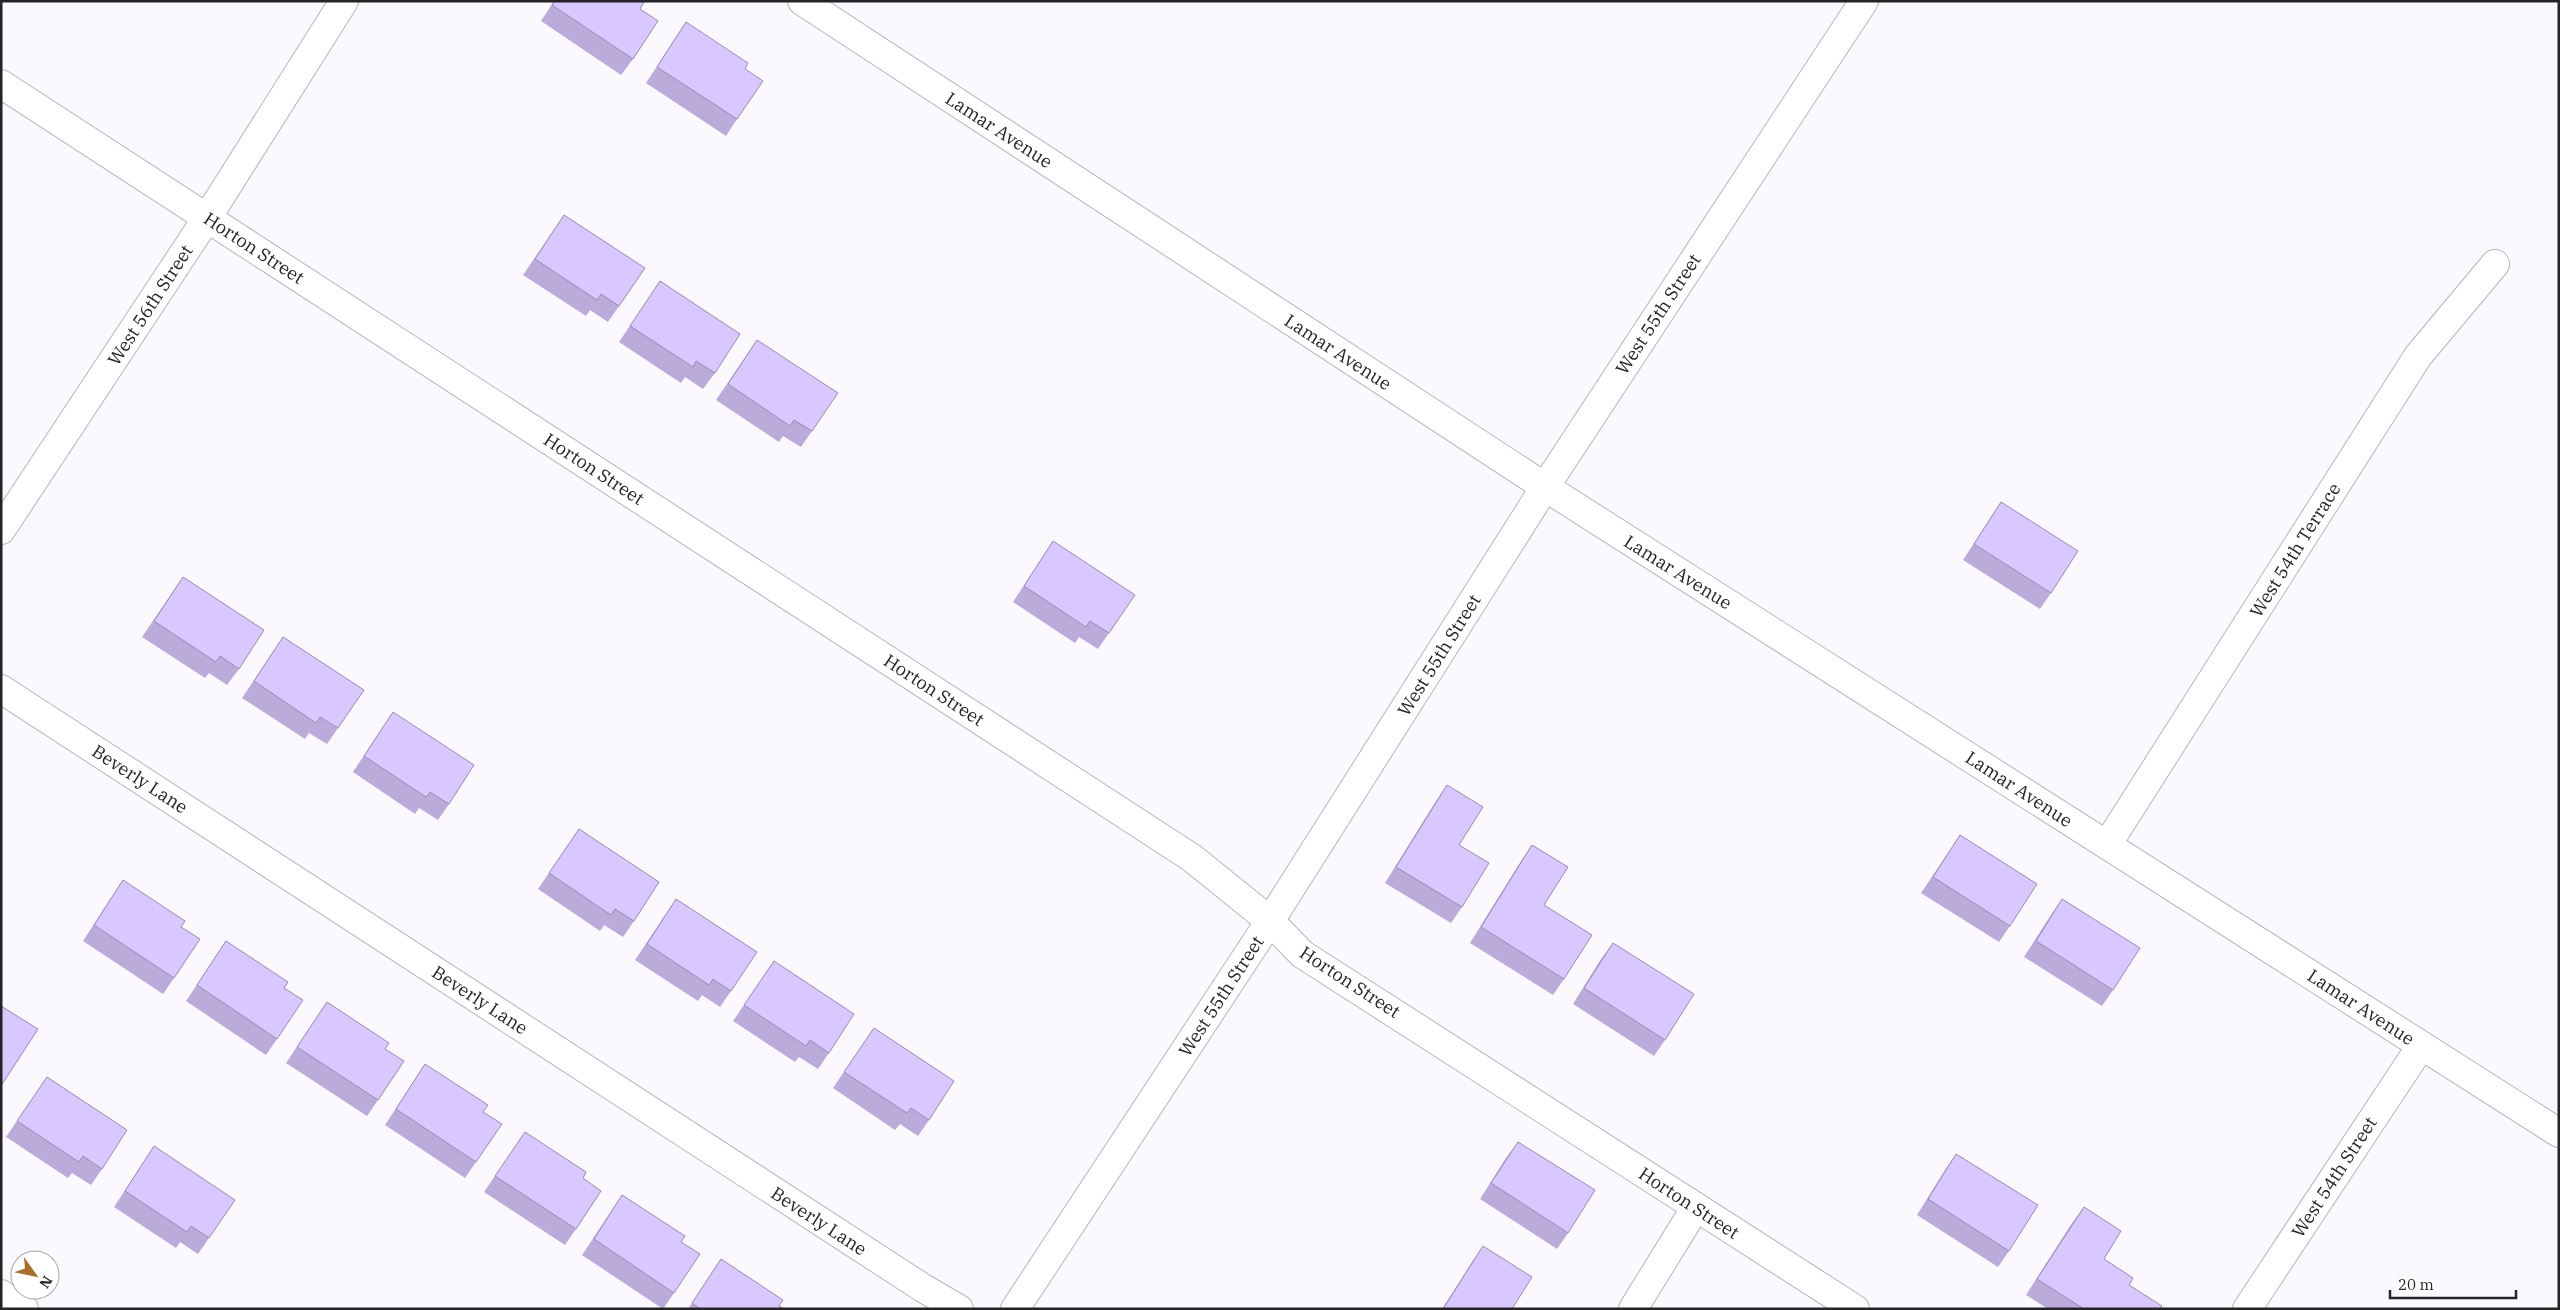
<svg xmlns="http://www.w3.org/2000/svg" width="2560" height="1310" font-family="'IBM Plex Serif',serif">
<rect width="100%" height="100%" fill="#fbf9fe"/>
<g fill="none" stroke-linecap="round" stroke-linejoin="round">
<defs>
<g id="minor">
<polyline points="1,84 1192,858 1270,921 1302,954 1855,1309"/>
<polyline points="1545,487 1864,1"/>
<polyline points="1,530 207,218 344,1"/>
<polyline points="1,689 923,1288 959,1309"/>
<polyline points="2107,845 2418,356 2495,264"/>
<polyline points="1,1294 24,1309"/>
<polyline points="1633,1309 1696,1207"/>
<polyline points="2247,1309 2421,1046"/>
</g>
<g id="tertiary">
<polyline points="802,1 1545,487 2559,1133"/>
<polyline points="1015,1309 1270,921 1545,487"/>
</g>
</defs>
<use href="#minor" stroke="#b7b5bb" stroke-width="30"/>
<use href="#tertiary" stroke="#b7b5bb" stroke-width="30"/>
<use href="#minor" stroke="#fff" stroke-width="28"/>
<use href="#tertiary" stroke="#fff" stroke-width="28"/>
</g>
<g fill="#bbabdb">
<polygon points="554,1 642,1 640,9 633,59 621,75 541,21"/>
<polygon points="686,22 745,69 737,119 726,136 646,83"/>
<polygon points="564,215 619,306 608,322 590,310 586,316 523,275"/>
<polygon points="660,281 715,373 703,389 685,377 681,383 619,342"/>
<polygon points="757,340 812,431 801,447 783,436 779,442 716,400"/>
<polygon points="2001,502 2051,593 2040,609 1963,560"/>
<polygon points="1053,541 1109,633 1098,649 1079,637 1075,643 1013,602"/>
<polygon points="183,577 239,669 227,685 209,673 205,678 142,637"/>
<polygon points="283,637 338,728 327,744 309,733 305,739 242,698"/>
<polygon points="393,712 449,804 438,820 419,808 415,814 353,772"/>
<polygon points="1447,785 1459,845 1462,907 1451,923 1385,883 1436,801"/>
<polygon points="579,829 634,921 623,937 604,925 600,931 538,889"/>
<polygon points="1960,835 2010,926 1999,942 1921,893"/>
<polygon points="1532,845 1544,905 1564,979 1553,995 1470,943 1521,861"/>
<polygon points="123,880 174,978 163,994 83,941"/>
<polygon points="676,899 731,991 720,1007 702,995 698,1001 635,960"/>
<polygon points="2062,899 2113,990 2102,1006 2024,957 2051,915"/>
<polygon points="226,941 284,988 277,1039 266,1055 186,1001"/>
<polygon points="1613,943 1665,1040 1654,1056 1573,1004 1601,959"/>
<polygon points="774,961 829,1053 818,1069 799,1057 795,1062 733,1021"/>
<polygon points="327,1002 385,1049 378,1100 367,1116 286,1063"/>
<polygon points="874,1028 929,1120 918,1136 900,1124 895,1130 833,1088"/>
<polygon points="425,1064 483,1112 476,1162 465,1178 385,1125"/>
<polygon points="47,1077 102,1169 91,1185 72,1173 68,1178 6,1137"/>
<polygon points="525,1132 576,1229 565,1245 484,1192"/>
<polygon points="1518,1142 1568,1233 1557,1249 1480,1199 1506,1158"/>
<polygon points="154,1146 209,1238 198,1254 180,1242 176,1248 114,1207"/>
<polygon points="1956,1154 2009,1251 1998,1267 1917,1215 1945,1170"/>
<polygon points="622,1195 681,1242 674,1293 663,1309 582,1255"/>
<polygon points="2084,1207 2104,1259 2129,1285 2160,1309 2048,1309 2026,1295 2072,1223"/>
<polygon points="1483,1246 1512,1309 1442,1309 1472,1262"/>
<polygon points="721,1259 779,1306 784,1309 688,1309"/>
</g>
<g fill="#d9c7ff" stroke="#988bb2">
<polygon points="555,1 642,1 644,2 640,9 658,21 633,59 552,5"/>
<polygon points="686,22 748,63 745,69 763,81 737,119 657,67"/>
<polygon points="564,215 645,268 619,306 601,294 597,300 535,259"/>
<polygon points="660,281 740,334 715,373 696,361 693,367 630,326"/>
<polygon points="757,340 838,393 812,431 794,420 790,426 728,384"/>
<polygon points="2001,502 2078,551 2051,593 1974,544"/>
<polygon points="1053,541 1135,595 1109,633 1090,621 1086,627 1024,586"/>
<polygon points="183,577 264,630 239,669 220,656 216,662 154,621"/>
<polygon points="283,637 364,690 338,728 320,717 316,723 254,681"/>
<polygon points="393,712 474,765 449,804 430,792 426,797 364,756"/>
<polygon points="1447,785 1483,807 1459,845 1489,863 1462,907 1396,867"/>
<polygon points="579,829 659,882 634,921 615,909 611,915 549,873"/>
<polygon points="1960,835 2037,884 2010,926 1933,877"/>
<polygon points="1532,845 1568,867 1544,905 1592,935 1564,979 1481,927"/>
<polygon points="123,880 185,921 181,927 200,939 174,978 94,925"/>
<polygon points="676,899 757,952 731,991 713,979 709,985 647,944"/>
<polygon points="2062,899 2140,948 2113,990 2036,941"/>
<polygon points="226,941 288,982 284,988 303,1000 277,1039 197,985"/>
<polygon points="1613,943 1694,994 1665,1040 1584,988"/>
<polygon points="774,961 854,1014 829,1053 810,1040 806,1046 744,1005"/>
<polygon points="327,1002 389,1043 385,1049 404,1061 378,1100 297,1047"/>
<polygon points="1,1006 38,1029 1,1086"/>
<polygon points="874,1028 954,1081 929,1120 911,1108 907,1113 844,1072"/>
<polygon points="425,1064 488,1105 483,1112 502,1124 476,1162 396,1109"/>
<polygon points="47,1077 127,1130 102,1169 83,1156 79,1162 17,1121"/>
<polygon points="525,1132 586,1172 583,1178 601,1191 576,1229 495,1176"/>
<polygon points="1518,1142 1595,1190 1568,1233 1491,1183"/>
<polygon points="154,1146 235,1200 209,1238 191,1226 187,1232 125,1191"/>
<polygon points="1956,1154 2038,1205 2009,1251 1928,1199"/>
<polygon points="622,1195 685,1236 681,1242 700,1254 674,1293 594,1239"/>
<polygon points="2084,1207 2121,1231 2104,1259 2133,1278 2129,1285 2162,1306 2160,1309 2084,1309 2037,1279"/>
<polygon points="1483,1246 1532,1277 1512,1309 1443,1309"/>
<polygon points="721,1259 783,1300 779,1306 784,1309 700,1309 692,1303"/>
</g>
<g text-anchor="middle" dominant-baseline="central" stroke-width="4" stroke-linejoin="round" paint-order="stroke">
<g font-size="18" fill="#242325" stroke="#fff">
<text transform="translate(999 130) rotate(33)">Lamar Avenue</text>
<text transform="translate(254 248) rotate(33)">Horton Street</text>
<text transform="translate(150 305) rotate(-57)">West 56th Street</text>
<text transform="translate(1658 314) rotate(-57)">West 55th Street</text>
<text transform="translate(1338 352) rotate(33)">Lamar Avenue</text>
<text transform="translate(594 469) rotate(33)">Horton Street</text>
<text transform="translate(2295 550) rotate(-58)">West 54th Terrace</text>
<text transform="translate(1678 572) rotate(32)">Lamar Avenue</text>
<text transform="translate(1439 655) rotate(-58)">West 55th Street</text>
<text transform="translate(934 690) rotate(33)">Horton Street</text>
<text transform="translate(140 779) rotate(33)">Beverly Lane</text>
<text transform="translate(2019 789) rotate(33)">Lamar Avenue</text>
<text transform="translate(1350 982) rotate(33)">Horton Street</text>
<text transform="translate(1221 996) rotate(-57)">West 55th Street</text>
<text transform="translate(480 1000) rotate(33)">Beverly Lane</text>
<text transform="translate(2361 1007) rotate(33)">Lamar Avenue</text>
<text transform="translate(2334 1177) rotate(-57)">West 54th Street</text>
<text transform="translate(1689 1203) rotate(33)">Horton Street</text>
<text transform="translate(819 1221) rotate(33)">Beverly Lane</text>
</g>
</g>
<rect width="2560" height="1310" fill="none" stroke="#242325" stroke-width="5"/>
<g transform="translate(35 1275) rotate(123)"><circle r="24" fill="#ffffff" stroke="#a7a7a8"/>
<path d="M0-4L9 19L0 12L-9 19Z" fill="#a66f2b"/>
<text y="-8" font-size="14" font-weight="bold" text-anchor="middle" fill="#242325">N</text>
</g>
<path d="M2390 1290v8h126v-8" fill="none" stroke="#242325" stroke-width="2.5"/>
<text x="2398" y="1290" font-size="15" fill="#242325" stroke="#ffffff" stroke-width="4" paint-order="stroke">20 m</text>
</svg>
